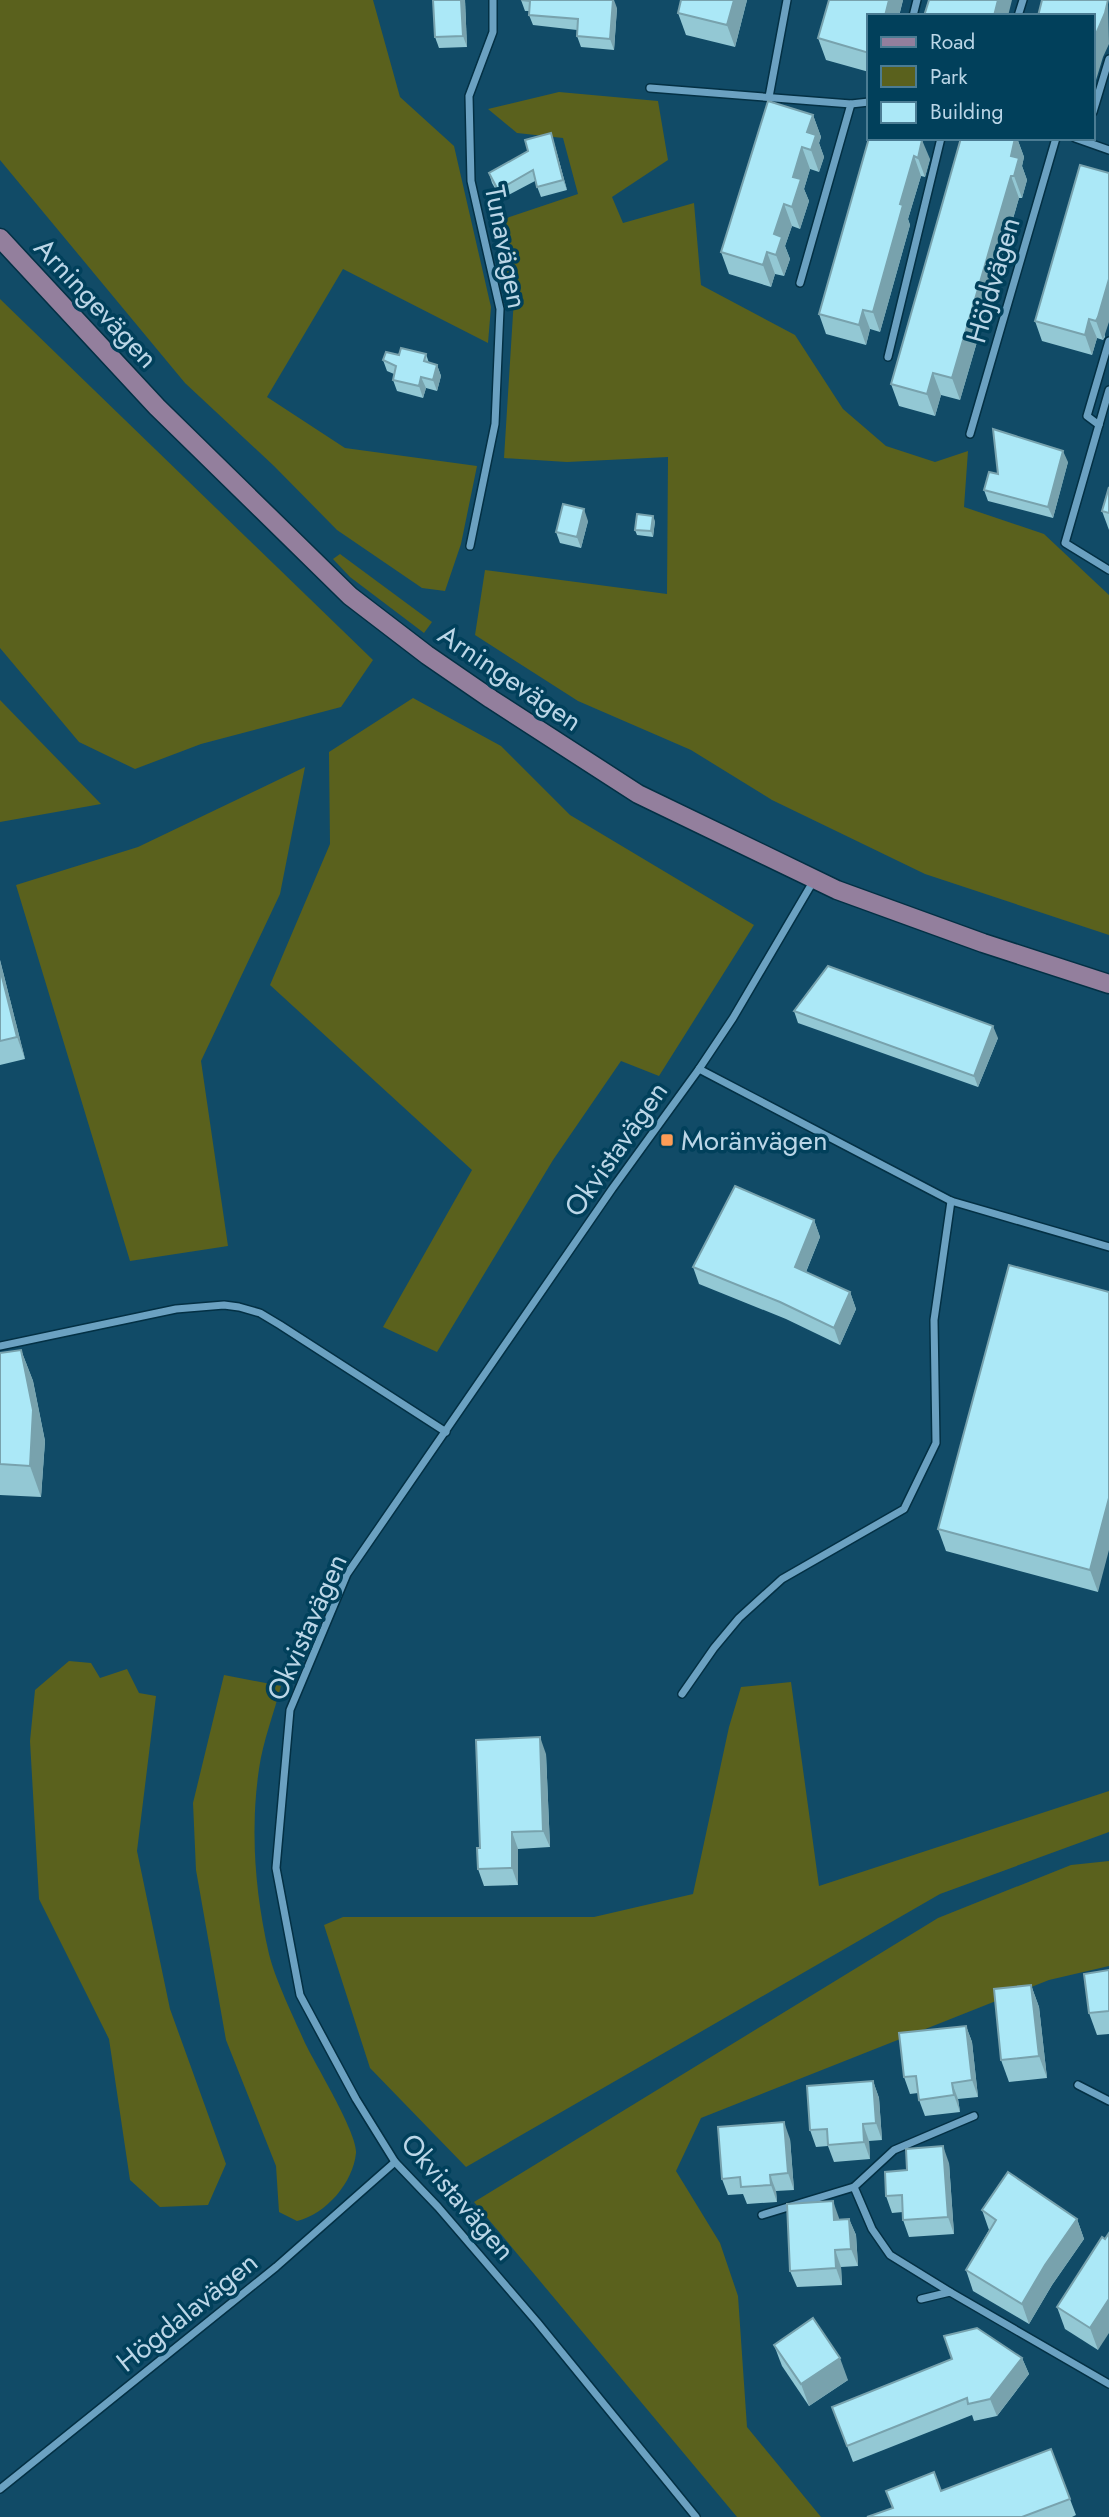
<svg xmlns="http://www.w3.org/2000/svg" width="1109" height="2517" font-family="Jost,sans-serif">
<rect width="100%" height="100%" fill="#114b67"/>
<g fill="#5a611d">
<polygon points="0,0 373,0 400,97 454,146 491,307 488,343 343,269 267,397 345,448 477,466 461,544 445,591 422,588 337,530 274,466 185,383 0,160"/>
<polygon points="559,92 658,101 668,160 612,197 623,223 694,203 701,285 795,335 843,409 886,446 935,462 968,451 964,507 1044,534 1109,595 1109,935 925,874 772,800 691,750 578,701 475,635 485,570 667,594 668,457 567,462 504,458 514,298 492,223 578,194 563,138 517,133 488,109"/>
<polygon points="0,299 373,660 341,707 201,744 135,769 79,742 0,648"/>
<polygon points="340,554 432,622 424,633 350,577 333,559"/>
<polygon points="413,698 501,746 570,815 754,925 659,1076 621,1061 553,1160 437,1352 383,1327 472,1170 270,985 330,844 329,752"/>
<polygon points="0,700 101,804 0,822"/>
<polygon points="305,767 280,894 201,1061 228,1246 130,1261 16,885 138,847"/>
<polygon points="69,1661 91,1663 100,1678 127,1669 139,1693 156,1696 137,1851 170,2009 226,2164 208,2205 160,2207 130,2180 109,2039 39,1899 30,1741 35,1690"/>
<path d="M224,1675L281,1686C274,1713 263,1741 259,1769C250,1830 255,1893 269,1954C275,1979 294,2018 305,2043C315,2064 358,2134 356,2153C353,2183 326,2214 297,2221L279,2212L276,2166L226,2040L196,1870L193,1803Z"/>
<polygon points="791,1682 819,1886 1109,1791 1109,1832 940,1894 466,2167 370,2068 324,1925 343,1917 594,1917 693,1894 729,1727 741,1687"/>
<polygon points="1109,1861 1109,1966 1049,1980 701,2118 676,2171 720,2243 738,2296 747,2427 821,2517 737,2517 474,2202 938,1918 1071,1865"/>
</g>
<g fill="none" stroke-linecap="round" stroke-linejoin="round">
<defs>
<g id="street">
<polyline points="913,16 917,0"/>
<polyline points="1018,16 1023,0"/>
<polyline points="650,88 851,104 869,102"/>
<polyline points="769,97 787,0"/>
<polyline points="1093,112 1109,59"/>
<polyline points="1075,138 1109,150"/>
<polyline points="800,283 851,104"/>
<polyline points="888,357 941,138"/>
<polyline points="1109,390 1065,543 1109,570"/>
<polyline points="1099,425 1087,416 1109,341"/>
<polyline points="970,434 1056,138"/>
<polyline points="470,546 495,424 500,309 471,181 469,96 493,32 493,0"/>
<polyline points="699,1069 951,1201 1109,1247"/>
<polyline points="0,1346 176,1309 224,1305 239,1307 260,1313 280,1325 446,1432"/>
<polyline points="682,1694 714,1648 739,1618 782,1579 904,1509 936,1443 934,1320 951,1201"/>
<polyline points="1078,2085 1109,2101"/>
<polyline points="762,2215 854,2187"/>
<polyline points="950,2292 890,2255 872,2229 854,2187 894,2150 974,2116"/>
<polyline points="921,2299 950,2292 1109,2384"/>
<polyline points="0,2489 276,2267 395,2162"/>
<polyline points="696,2517 537,2322 438,2207 395,2162 356,2099 300,1995 276,1868 290,1710 347,1574 612,1189 699,1069 733,1018 814,880"/>
</g>
<polyline id="primary" points="0,238 157,407 350,596 427,655 491,699 638,794 837,890 983,943 1109,984"/>
</defs>
<use href="#street" stroke="#033044" stroke-width="10"/>
<use href="#primary" stroke="#033044" stroke-width="21"/>
<use href="#street" stroke="#6ba1c1" stroke-width="7"/>
<use href="#primary" stroke="#937f9d" stroke-width="18"/>
</g>
<g fill="#93c8d4">
<polygon points="465,0 467,47 439,48 435,37"/>
<polygon points="521,0 617,8 614,50 581,47 577,36 577,30 533,25 529,15 530,11 525,11"/>
<polygon points="681,0 747,0 735,47 686,35 678,13"/>
<polygon points="903,0 899,16 869,16 869,72 826,60 818,38"/>
<polygon points="813,115 821,137 819,143 824,157 819,172 810,169 804,189 809,201 800,229 792,226 785,246 790,259 784,276 775,274 771,287 729,274 721,252"/>
<polygon points="869,138 930,159 925,177 921,176 908,219 910,225 880,332 870,329 866,345 826,334 819,314"/>
<polygon points="961,138 1017,138 1024,157 1022,166 1027,180 1022,198 1019,198 960,400 941,395 935,416 899,406 891,384"/>
<polygon points="554,143 567,190 541,197 535,181 501,199 492,183 489,173"/>
<polygon points="1080,165 1105,337 1103,340 1097,338 1092,355 1042,341 1035,321"/>
<polygon points="426,354 429,363 437,365 441,376 437,391 426,388 423,398 397,391 393,380 394,374 387,371 383,360 399,355"/>
<polygon points="1068,462 1053,518 988,501 984,490 998,474"/>
<polygon points="1109,487 1109,530 1102,511"/>
<polygon points="588,521 581,548 560,543 556,532"/>
<polygon points="655,521 653,537 637,535 635,530"/>
<polygon points="0,960 25,1059 0,1065"/>
<polygon points="794,1011 998,1038 978,1087 798,1023"/>
<polygon points="814,1220 820,1237 806,1272 850,1292 856,1309 840,1345 786,1319 699,1284 693,1267"/>
<polygon points="1109,1292 1098,1592 946,1551 938,1529"/>
<polygon points="21,1350 33,1381 45,1441 41,1497 0,1495 0,1353"/>
<polygon points="546,1754 550,1847 518,1849 518,1885 484,1886 478,1869 480,1848"/>
<polygon points="1109,1970 1109,2034 1097,2035 1089,2013"/>
<polygon points="1031,1985 1039,2007 1047,2078 1009,2082 1001,2060"/>
<polygon points="966,2026 972,2042 978,2097 958,2099 960,2112 925,2116 919,2100 918,2093 910,2094 904,2077"/>
<polygon points="873,2081 879,2098 882,2140 869,2141 870,2159 834,2162 828,2146 816,2147 810,2130"/>
<polygon points="790,2139 794,2190 776,2191 777,2202 747,2204 743,2194 728,2195 722,2179"/>
<polygon points="949,2163 954,2234 909,2237 903,2220 903,2212 892,2213 886,2196 907,2170"/>
<polygon points="982,2210 1077,2219 1084,2239 1052,2285 1029,2324 973,2291 966,2270 989,2230"/>
<polygon points="839,2218 839,2219 849,2219 856,2235 858,2266 841,2267 842,2285 797,2287 790,2271"/>
<polygon points="1102,2237 1098,2350 1065,2329 1057,2307"/>
<polygon points="774,2345 848,2380 809,2406 782,2366"/>
<polygon points="1022,2358 1029,2374 997,2416 974,2421 972,2415 853,2462 832,2407"/>
<polygon points="1051,2449 1076,2515 1072,2517 867,2517 941,2491"/>
</g>
<g fill="#78a2ad">
<polygon points="461,0 465,0 467,47 463,36"/>
<polygon points="613,0 614,0 617,8 614,50 610,39"/>
<polygon points="734,0 747,0 735,47 727,25"/>
<polygon points="889,0 903,0 899,16 885,16"/>
<polygon points="998,0 1012,0 1008,16 994,16"/>
<polygon points="1108,0 1109,44 1103,57 1093,90 1093,41"/>
<polygon points="813,115 821,137 819,143 824,157 819,172 811,150 807,132"/>
<polygon points="551,133 554,143 567,190 563,180"/>
<polygon points="1015,138 1017,138 1024,157 1022,166 1027,180 1022,198 1014,176 1011,156"/>
<polygon points="922,140 930,159 925,177 918,158"/>
<polygon points="802,147 810,169 804,189 809,201 800,229 792,207 793,177"/>
<polygon points="914,156 921,176 908,219 910,225 880,332 873,312 900,204"/>
<polygon points="1011,176 1019,198 960,400 952,378"/>
<polygon points="784,204 792,226 785,246 790,259 784,276 776,255 774,234"/>
<polygon points="767,252 775,274 771,287 763,265"/>
<polygon points="1109,279 1109,322 1103,340 1096,321"/>
<polygon points="863,310 870,329 866,345 859,325"/>
<polygon points="1089,319 1097,338 1092,355 1085,335"/>
<polygon points="437,365 441,376 437,391 433,380"/>
<polygon points="933,373 941,395 935,416 927,394"/>
<polygon points="421,377 426,388 423,398 419,386"/>
<polygon points="1063,451 1068,462 1053,518 1048,507"/>
<polygon points="584,509 588,521 581,548 577,537"/>
<polygon points="653,516 655,521 653,537 651,531"/>
<polygon points="0,960 25,1059 17,1037 0,969"/>
<polygon points="993,1026 998,1038 978,1087 974,1076"/>
<polygon points="814,1220 820,1237 801,1284 795,1267"/>
<polygon points="850,1292 856,1309 840,1345 834,1328"/>
<polygon points="21,1350 33,1381 45,1441 41,1497 30,1466"/>
<polygon points="1109,1498 1109,1550 1098,1592 1090,1570"/>
<polygon points="540,1737 546,1754 550,1847 543,1831"/>
<polygon points="512,1832 518,1849 518,1885 512,1868"/>
<polygon points="1031,1985 1039,2007 1047,2078 1039,2056"/>
<polygon points="966,2026 972,2042 978,2097 972,2080"/>
<polygon points="873,2081 879,2098 882,2140 876,2123"/>
<polygon points="952,2083 958,2099 960,2112 954,2095"/>
<polygon points="784,2122 790,2139 794,2190 788,2173"/>
<polygon points="863,2124 869,2141 870,2159 864,2142"/>
<polygon points="943,2146 949,2163 954,2234 948,2217"/>
<polygon points="770,2175 776,2191 777,2202 771,2185"/>
<polygon points="833,2201 839,2218 840,2236 834,2220"/>
<polygon points="849,2219 856,2235 858,2266 851,2249"/>
<polygon points="1077,2219 1084,2239 1052,2285 1029,2324 1022,2304 1045,2265"/>
<polygon points="835,2250 841,2267 842,2285 836,2268"/>
<polygon points="1109,2299 1109,2333 1098,2350 1090,2328"/>
<polygon points="840,2358 848,2380 809,2406 801,2384"/>
<polygon points="1022,2358 1029,2374 997,2416 990,2399"/>
</g>
<g fill="#abe8f7" stroke="#78a2ad" stroke-width="2">
<polygon points="433,0 461,0 463,36 435,37"/>
<polygon points="521,0 613,0 610,39 577,36 578,19 529,15 530,1"/>
<polygon points="681,0 734,0 727,25 678,13"/>
<polygon points="829,0 889,0 885,16 869,16 869,53 818,38"/>
<polygon points="929,0 998,0 994,16 924,16"/>
<polygon points="1042,0 1108,0 1105,13 1093,41 1093,16 1038,16"/>
<polygon points="768,101 813,115 807,132 816,135 811,150 802,147 793,177 801,179 792,207 784,204 774,234 782,237 776,255 767,252 763,265 721,252"/>
<polygon points="551,133 563,180 537,187 533,170 498,190 489,173 528,151 525,140"/>
<polygon points="869,138 918,138 922,140 918,158 914,156 900,204 903,205 873,312 863,310 859,325 819,314"/>
<polygon points="961,138 1015,138 1011,156 1019,158 1014,176 1011,176 952,378 933,373 927,394 891,384"/>
<polygon points="1080,165 1109,173 1109,279 1098,317 1096,321 1089,319 1085,335 1035,321"/>
<polygon points="401,348 426,354 424,361 437,365 433,380 421,377 419,386 393,380 396,366 383,360 386,352 399,355"/>
<polygon points="993,429 1063,451 1048,507 984,490 989,472 998,474"/>
<polygon points="1109,487 1109,513 1102,511"/>
<polygon points="563,504 584,509 577,537 556,532"/>
<polygon points="637,514 653,516 651,531 635,530"/>
<polygon points="828,966 993,1026 974,1076 794,1011"/>
<polygon points="0,969 17,1037 0,1041"/>
<polygon points="735,1186 814,1220 795,1267 850,1292 834,1328 780,1302 693,1267"/>
<polygon points="1009,1265 1109,1292 1109,1498 1090,1570 938,1529"/>
<polygon points="21,1350 33,1410 30,1466 0,1464 0,1353"/>
<polygon points="540,1737 543,1831 512,1832 512,1868 478,1869 477,1848 480,1848 476,1740"/>
<polygon points="1109,1970 1109,2011 1089,2013 1084,1974"/>
<polygon points="1031,1985 1039,2056 1001,2060 994,1989"/>
<polygon points="966,2026 972,2080 952,2083 954,2095 919,2100 916,2076 904,2077 899,2033"/>
<polygon points="873,2081 876,2123 863,2124 864,2142 828,2145 827,2129 810,2130 807,2086"/>
<polygon points="784,2122 788,2173 770,2175 771,2185 741,2187 740,2177 722,2179 718,2127"/>
<polygon points="943,2146 948,2217 903,2220 902,2195 886,2196 885,2172 907,2170 906,2149"/>
<polygon points="1008,2172 1077,2219 1045,2265 1022,2304 966,2270 996,2220 982,2210"/>
<polygon points="833,2201 834,2220 849,2219 851,2249 835,2250 836,2268 790,2271 787,2204"/>
<polygon points="1109,2233 1109,2299 1090,2328 1057,2307 1102,2237 1105,2239"/>
<polygon points="813,2318 840,2358 801,2384 774,2345"/>
<polygon points="977,2328 1022,2358 990,2399 968,2404 967,2398 847,2446 832,2407 952,2359 944,2336"/>
<polygon points="1051,2449 1070,2499 1022,2517 867,2517 893,2508 886,2491 934,2472 941,2491"/>
</g>
<rect fill="#fd9c56" stroke="#01405b" stroke-width="2.5" x="660" y="1133" width="14" height="14" rx="3.5"/>
<g text-anchor="middle" dominant-baseline="central" stroke-width="7" stroke-linejoin="round" paint-order="stroke">
<g font-size="28" fill="#bbd6e7" stroke="#01405b">
<text transform="translate(506 247) rotate(79)">Tunavägen</text>
<text transform="translate(993 280) rotate(-74)">Höjdvägen</text>
<text transform="translate(96 303) rotate(47)">Arningevägen</text>
<text transform="translate(510 678) rotate(34)">Arningevägen</text>
<text transform="translate(616 1149) rotate(-55)">Okvistavägen</text>
<text transform="translate(307 1627) rotate(-66)">Okvistavägen</text>
<text transform="translate(458 2197) rotate(49)">Okvistavägen</text>
<text transform="translate(187 2312) rotate(-39)">Högdalavägen</text>
</g>
<g font-size="28" fill="#bbd6e7" stroke="#01405b" text-anchor="start">
<text x="681" y="1140">Moränvägen</text>
</g>
</g>
<rect x="867" y="14" width="228" height="126" fill="#01405b" stroke="#4b7c93" stroke-width="2"/>
<rect x="881" y="37" width="35" height="10" fill="#937f9d" stroke="#4b7c93" stroke-width="2"/>
<text x="930" y="49" font-size="21" fill="#bbd6e7">Road</text>
<rect x="881" y="66" width="35" height="21" fill="#5a611d" stroke="#4b7c93" stroke-width="2"/>
<text x="930" y="84" font-size="21" fill="#bbd6e7">Park</text>
<rect x="881" y="102" width="35" height="21" fill="#abe8f7" stroke="#4b7c93" stroke-width="2"/>
<text x="930" y="119" font-size="21" fill="#bbd6e7">Building</text>
</svg>
